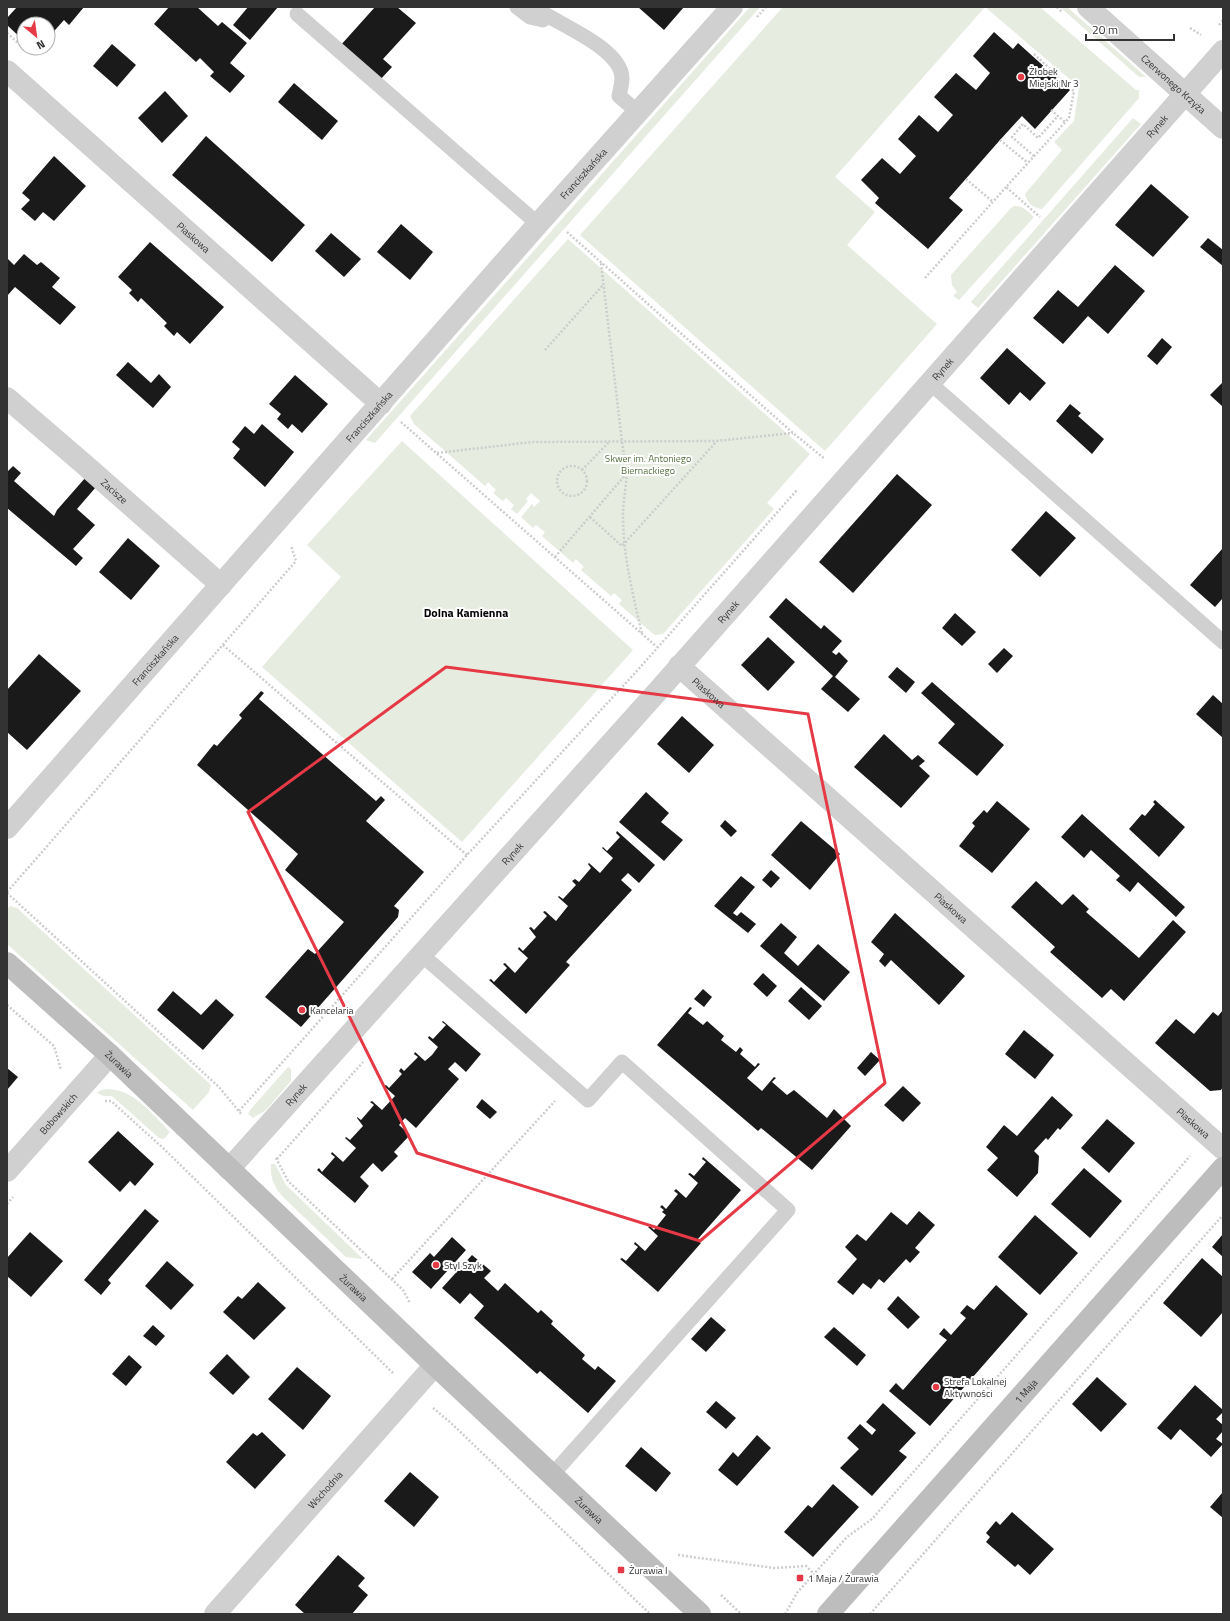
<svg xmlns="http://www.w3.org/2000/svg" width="1230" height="1621" font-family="'Titillium Web',sans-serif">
<rect width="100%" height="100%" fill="#fff"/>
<g fill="#e6ecdf">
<polygon points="750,7 760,7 375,443 366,440"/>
<polygon points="783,7 985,7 835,177 875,212 847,245 937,324 825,451 580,235"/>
<path d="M985,7H1040L1136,90H1139V98L1042,209C1033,208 1027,203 1025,194L1062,150L1054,142L1074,121L1079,87Z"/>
<polygon points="1060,7 1067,7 1146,77 1139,77"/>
<polygon points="1133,118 1141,124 978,308 971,302"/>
<path d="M1014,206C1023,205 1028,212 1034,217L959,300L953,296L957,292L952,285L951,275L1011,208Z"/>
<polygon points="568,239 810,454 767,503 774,509 663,634 655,635 651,632 619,604 622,600 614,593 611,596 581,570 584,567 576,559 573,563 542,536 545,532 536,525 533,528 521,517 532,504 534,507 540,501 531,493 526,499 528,501 517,514 511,509 514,505 506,498 503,501 493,493 496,490 488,482 485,486 414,424 410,416"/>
<polygon points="402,441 633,650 462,842 262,667 341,577 307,545"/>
<polygon points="10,906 17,908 211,1085 209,1092 193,1110 7,944 7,910"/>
<polygon points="288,1067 291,1069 291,1081 266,1110 253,1118 248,1114 250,1110"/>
<path d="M107,1089C134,1089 153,1115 170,1132L164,1139L159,1138L112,1096H104L97,1093L101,1090Z"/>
<path d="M271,1164H275L286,1185L363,1259L346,1257L283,1197C274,1187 270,1178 271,1164Z"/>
</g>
<g fill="#1a1a1a">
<polygon points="17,7 84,7 69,25 64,20 48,38 48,24 24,24 24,41 7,25 7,18"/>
<polygon points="169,7 197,7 218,26 222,22 247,43 230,63 245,76 230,93 210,76 214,72 200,58 196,62 154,24"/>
<polygon points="248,7 278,7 250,40 233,25"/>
<polygon points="375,7 397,7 416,23 383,59 392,67 379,81 340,46"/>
<polygon points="638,7 684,7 664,30"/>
<polygon points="994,32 1013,49 1018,43 1070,90 1035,129 1022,116 1000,140 949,198 963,210 928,249 875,203 879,198 861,180 882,158 900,174 916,156 898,139 919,115 938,132 953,115 934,97 956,73 976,90 990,73 973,56"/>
<polygon points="112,44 136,65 117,87 93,66"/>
<polygon points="294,83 338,121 322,140 278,102"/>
<polygon points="165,91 188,116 162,143 138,118"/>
<polygon points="206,136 305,225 272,262 172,175"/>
<polygon points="54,156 86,186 54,221 43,212 35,221 21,209 30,200 22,193"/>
<polygon points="1151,184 1189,217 1153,257 1115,225"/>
<polygon points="401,224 433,252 410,280 377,252"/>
<polygon points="331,233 361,259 344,277 315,251"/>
<polygon points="1208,238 1223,250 1223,266 1200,247"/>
<polygon points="150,242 224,307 190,344 177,332 174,336 164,326 167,323 141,298 138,302 129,293 132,290 118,277"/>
<polygon points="24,254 37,265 41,262 60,278 52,287 76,307 60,325 15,287 7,296 7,258 14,265"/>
<polygon points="1115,265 1145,291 1108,334 1088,316 1063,344 1033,318 1058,290 1078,307"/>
<polygon points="1162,338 1172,347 1157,365 1147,356"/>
<polygon points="1007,348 1046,383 1030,401 1020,392 1009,405 980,378"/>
<polygon points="128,362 151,383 159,374 171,387 153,408 116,375"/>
<polygon points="295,375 328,404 302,433 292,424 288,429 277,419 281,414 269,404"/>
<polygon points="1222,383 1223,405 1222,406 1210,395"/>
<polygon points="1070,404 1081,413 1078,416 1104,439 1092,454 1056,421"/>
<polygon points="262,424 294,452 265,487 233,458 240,449 232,442 245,426 254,434"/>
<polygon points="13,466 21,473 14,481 54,516 57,510 86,477 96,487 77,509 95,525 73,549 83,558 76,566 7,508 7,472"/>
<polygon points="897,474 932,505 853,593 819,562"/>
<polygon points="1046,511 1076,538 1040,577 1011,550"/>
<polygon points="128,538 160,566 131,600 99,572"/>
<polygon points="1223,548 1223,598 1215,607 1190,585"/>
<polygon points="786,598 821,629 824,625 842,641 832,652 836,655 839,652 848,661 835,677 860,699 848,712 821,689 833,676 769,617"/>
<polygon points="955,613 976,632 962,646 942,628"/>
<polygon points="768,637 795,662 768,691 741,665"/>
<polygon points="1004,648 1013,656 997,673 988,664"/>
<polygon points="39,654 81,691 27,750 7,732 7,690"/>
<polygon points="897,667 915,682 906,693 888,677"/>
<polygon points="932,682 1004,745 977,776 938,743 955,724 921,693"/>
<polygon points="261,691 264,693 259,699 376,801 381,796 385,800 366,821 424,872 394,906 399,910 398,917 301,1027 265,997 308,949 315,954 344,922 285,870 298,854 197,765 214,744 217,746 242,718 239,715"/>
<polygon points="1213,695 1223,704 1223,738 1196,714"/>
<polygon points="682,716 714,745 689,773 657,744"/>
<polygon points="884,734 912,760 918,755 925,761 919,766 930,776 901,808 854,767"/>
<polygon points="646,792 669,813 661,822 683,840 664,861 619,822"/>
<polygon points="1155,800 1185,827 1159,857 1129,829 1142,814 1145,816 1155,804 1153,802"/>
<polygon points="997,801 1030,829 992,873 959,846 975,826 972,823 984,810 987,813"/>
<polygon points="1082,814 1185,907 1176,917 1138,882 1130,892 1116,880 1120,876 1091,850 1084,858 1061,837"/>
<polygon points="725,820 737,831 731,837 720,826"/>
<polygon points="801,821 840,854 810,890 771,855"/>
<polygon points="617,831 655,865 639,883 628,873 621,880 632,890 566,962 570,965 526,1014 489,980 491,979 494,982 507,968 503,964 505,963 515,973 528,958 518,949 519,947 523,951 536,937 529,928 531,927 534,930 547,916 543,912 545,911 556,921 568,906 558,897 559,896 563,899 576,885 572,881 575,879 579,882 591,868 588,864 589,863 600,873 606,866 613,858 602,848 603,847 607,851 620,837 616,833"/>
<polygon points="771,870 780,878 771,888 762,880"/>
<polygon points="741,876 755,887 733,913 737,916 741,912 756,924 748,933 714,906"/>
<polygon points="1036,881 1062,905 1073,894 1089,909 1086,912 1139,958 1173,920 1186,932 1124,1001 1111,989 1102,998 1050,952 1055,947 1011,907"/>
<polygon points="895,913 965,976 939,1005 891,960 885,967 879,961 884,954 871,942"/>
<polygon points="781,923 797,937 784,953 798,966 818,944 850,972 824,1001 760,946"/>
<polygon points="763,973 777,986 767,997 753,984"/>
<polygon points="801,987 822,1006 809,1020 788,1001"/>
<polygon points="703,989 712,997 704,1007 694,999"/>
<polygon points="173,991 201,1015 216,999 234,1015 203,1050 157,1010"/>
<polygon points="690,1007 692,1008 688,1013 703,1025 707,1021 724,1036 721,1040 736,1052 740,1047 743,1050 740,1054 755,1067 758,1063 760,1064 747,1078 762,1091 774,1077 776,1078 772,1082 787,1095 794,1090 827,1118 834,1109 851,1126 812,1170 761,1128 758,1131 657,1045"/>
<polygon points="1223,1010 1223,1087 1221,1090 1210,1091 1155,1043 1176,1019 1194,1034 1213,1012 1218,1016"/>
<polygon points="443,1021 481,1054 466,1072 455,1062 448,1069 459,1079 416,1128 405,1118 399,1125 410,1135 394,1152 398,1156 382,1172 373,1163 360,1177 369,1186 355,1203 317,1170 319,1168 322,1172 335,1157 331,1154 332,1152 343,1162 356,1148 345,1138 346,1137 350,1140 363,1126 357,1118 357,1117 361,1120 374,1105 370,1102 372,1101 382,1110 395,1096 384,1086 386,1085 389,1088 402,1074 399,1071 401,1068 404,1071 418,1057 414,1054 415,1052 425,1061 432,1055 438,1047 428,1038 429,1036 433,1039 446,1025 442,1022"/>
<polygon points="1024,1030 1054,1055 1035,1079 1005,1054"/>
<polygon points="871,1052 880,1060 865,1076 857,1068"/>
<polygon points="7,1068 18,1077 7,1090"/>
<polygon points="903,1086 921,1103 903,1122 884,1105"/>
<polygon points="1052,1096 1073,1115 1060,1130 1058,1128 1048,1140 1046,1138 1034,1151 1039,1156 1038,1173 1017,1197 987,1170 998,1158 986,1147 1004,1125 1017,1136"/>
<polygon points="482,1099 497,1112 490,1119 476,1107"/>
<polygon points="1107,1119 1135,1143 1109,1173 1081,1148"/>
<polygon points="118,1131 154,1164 135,1186 130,1181 120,1192 88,1162"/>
<polygon points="703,1157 741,1190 697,1240 701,1243 658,1292 620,1259 622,1258 626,1261 638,1247 634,1244 635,1242 645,1251 658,1236 648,1227 650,1226 654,1230 666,1215 662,1212 664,1210 660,1207 662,1205 666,1209 678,1194 674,1191 676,1189 686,1198 698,1183 688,1174 690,1173 694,1176 706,1162 702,1159"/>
<polygon points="1084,1168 1122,1201 1090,1238 1051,1204"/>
<polygon points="145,1209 159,1221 108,1280 111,1283 101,1295 84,1280"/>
<polygon points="919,1211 935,1225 915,1248 920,1252 910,1263 906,1259 884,1283 879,1279 871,1289 863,1283 853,1295 837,1282 857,1259 845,1247 857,1234 866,1241 891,1212 907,1225"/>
<polygon points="1035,1215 1078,1253 1040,1295 998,1257"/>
<polygon points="30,1232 63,1261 31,1297 7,1276 7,1258"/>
<polygon points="1223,1234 1223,1257 1212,1247"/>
<polygon points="452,1237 466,1250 431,1289 412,1272 430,1253 434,1257"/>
<polygon points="472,1255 491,1271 484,1278 498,1291 505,1283 538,1313 541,1310 553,1321 551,1324 585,1355 582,1359 595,1370 598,1366 616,1381 588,1413 540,1371 537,1374 474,1318 484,1306 470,1293 460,1304 442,1288"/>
<polygon points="1202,1258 1223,1277 1223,1312 1201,1337 1163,1303"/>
<polygon points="167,1261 194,1285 171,1310 145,1286"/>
<polygon points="258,1282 286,1308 254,1340 223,1312 238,1296 242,1299"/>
<polygon points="996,1285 1028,1314 930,1426 889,1391 896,1383 903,1390 947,1340 939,1334 944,1328 951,1335 966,1318 960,1313 967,1305 974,1310"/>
<polygon points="898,1296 920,1317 908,1329 887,1309"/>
<polygon points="711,1317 726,1330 706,1352 691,1339"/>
<polygon points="153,1325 165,1336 156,1346 143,1336"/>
<polygon points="834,1327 866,1355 857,1366 824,1337"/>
<polygon points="227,1354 250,1377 233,1395 209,1373"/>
<polygon points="129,1355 142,1367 126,1386 112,1374"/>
<polygon points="297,1367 331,1396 303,1430 268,1399"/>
<polygon points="1097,1377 1127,1404 1101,1432 1072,1404"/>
<polygon points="1195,1385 1223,1410 1223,1412 1216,1419 1223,1425 1223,1431 1216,1439 1223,1444 1211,1457 1180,1429 1171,1440 1157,1428"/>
<polygon points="716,1401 736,1418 726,1429 706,1412"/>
<polygon points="883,1403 916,1433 899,1451 907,1457 872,1496 840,1468 859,1449 847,1438 860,1424 872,1435 876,1430 866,1422"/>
<polygon points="262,1432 286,1455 255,1489 226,1462 253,1433 257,1436"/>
<polygon points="757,1435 771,1448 737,1486 718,1470 733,1452 738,1457"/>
<polygon points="641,1447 671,1473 656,1492 625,1466"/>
<polygon points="410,1472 439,1497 414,1527 384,1501"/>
<polygon points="833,1484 859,1507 813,1557 784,1532 808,1505 812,1508"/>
<polygon points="1223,1492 1223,1518 1210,1507"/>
<polygon points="1012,1512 1054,1549 1030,1575 1018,1564 1015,1567 986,1542 990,1537 986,1533 996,1521 1000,1525"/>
<polygon points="338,1555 365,1578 358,1586 368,1595 352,1614 305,1614 295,1605"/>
</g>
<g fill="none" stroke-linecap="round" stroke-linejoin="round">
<g stroke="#cdcdcd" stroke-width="2.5" stroke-dasharray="2 2" stroke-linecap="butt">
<polyline points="1057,7 1062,12"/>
<polyline points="757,17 766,7"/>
<polyline points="1219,25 1223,20"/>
<polyline points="1190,28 1201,35"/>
<polyline points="7,33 26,50"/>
<polyline points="1034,54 1074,91 1069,118 1006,187 1040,217"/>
<polyline points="1051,110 1065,122"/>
<polyline points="1000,140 1028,163"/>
<polyline points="1034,156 1012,137 1023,124 1038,138 1058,116"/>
<polyline points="966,179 993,202"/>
<polyline points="567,232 793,433 825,459"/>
<polyline points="925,278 1006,187"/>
<polyline points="545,350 603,285"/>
<polyline points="401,422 657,647"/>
<polyline points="437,453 532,442 716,441 793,433"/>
<circle cx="572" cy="481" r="15"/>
<polyline points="582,470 609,442"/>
<path d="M627,473C626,487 623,502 623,516C623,556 633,595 642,634"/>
<polyline points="590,517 622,546 716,442"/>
<polyline points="555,557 627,473 622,442 601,263"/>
<polyline points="223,645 467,855"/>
<polyline points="7,892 296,561 291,546"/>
<polyline points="7,893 219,1087 242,1115"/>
<polyline points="7,1005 54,1046 61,1070"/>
<polyline points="105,1101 111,1101 163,1148 393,1373"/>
<polyline points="239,1111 467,855 636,672 797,490"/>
<polyline points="276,1158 288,1181 403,1290 410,1303"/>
<polyline points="277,1159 363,1062"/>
<polyline points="7,1204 13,1197"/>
<polyline points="392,1279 555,1101"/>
<polyline points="433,1408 451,1423 650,1614"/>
<polyline points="678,1555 774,1568 806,1566 814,1574"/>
<polyline points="721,1595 741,1614"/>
<polyline points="785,1614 797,1593 847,1537 872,1519 1125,1232 1190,1156"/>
<polyline points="870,1614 1223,1215"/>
</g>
<g stroke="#d0d0d0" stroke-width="15">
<polyline points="517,7 530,17 543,20"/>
<path d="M534,7C556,24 621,47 622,78C622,84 620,91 619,96L639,113"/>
<polyline points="297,14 538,224"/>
<polyline points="930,383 1223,642"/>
<polyline points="422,955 588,1100 622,1062 788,1210 552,1475"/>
</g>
<g stroke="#d0d0d0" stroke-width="22">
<path id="s1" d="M1088,7L1223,128"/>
<path id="s2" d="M7,71L381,404"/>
<path id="s3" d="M7,398L85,465L221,585"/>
<path id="s4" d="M679,666L1223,1149"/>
<path id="s5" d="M7,828L538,224L732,7"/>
<path id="s6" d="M229,1169L657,692L1223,51"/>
<path id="s7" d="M7,1171L110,1055"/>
<path id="s8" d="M215,1614L435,1365"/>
</g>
<g stroke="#bdbdbd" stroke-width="22">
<path id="s9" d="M7,963L110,1055L435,1365L700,1614"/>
<path id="s10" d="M828,1614L1223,1168"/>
</g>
</g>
<path fill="none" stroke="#e63946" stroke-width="3" stroke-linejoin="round" d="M446,667L808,714L885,1083L700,1241L417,1153L248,812Z"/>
<g fill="#e63946" stroke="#fff" stroke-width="1.5">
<circle cx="1021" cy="77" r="4"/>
<circle cx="302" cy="1010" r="4"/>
<circle cx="436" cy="1265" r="4"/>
<circle cx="936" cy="1387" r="4"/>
<rect x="617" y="1566" width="8" height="8" rx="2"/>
<rect x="796" y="1574" width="8" height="8" rx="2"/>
</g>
<g text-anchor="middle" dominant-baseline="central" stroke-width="4" stroke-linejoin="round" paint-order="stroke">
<g font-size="10" fill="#333" stroke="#fff" text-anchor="start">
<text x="1029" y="71">Żłobek<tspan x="1029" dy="12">Miejski Nr 3</tspan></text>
<text x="310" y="1010">Kancelaria</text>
<text x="444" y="1265">Styl Szyk</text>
<text x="944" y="1381">Strefa Lokalnej<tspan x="944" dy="12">Aktywności</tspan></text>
<text x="629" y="1570">Żurawia I</text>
<text x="808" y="1578">1 Maja / Żurawia</text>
</g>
<g font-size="10" fill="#333" stroke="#fff">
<text stroke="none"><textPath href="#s1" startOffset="115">Czerwonego Krzyża</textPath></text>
<text stroke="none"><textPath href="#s6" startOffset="1396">Rynek</textPath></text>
<text stroke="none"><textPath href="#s5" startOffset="872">Franciszkańska</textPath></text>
<text stroke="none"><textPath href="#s2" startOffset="250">Piaskowa</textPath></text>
<text stroke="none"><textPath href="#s6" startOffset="1072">Rynek</textPath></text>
<text stroke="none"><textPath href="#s5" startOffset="548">Franciszkańska</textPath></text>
<text stroke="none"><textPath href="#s3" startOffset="142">Zacisze</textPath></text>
<text stroke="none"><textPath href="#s6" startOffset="748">Rynek</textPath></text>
<text stroke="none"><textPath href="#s5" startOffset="224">Franciszkańska</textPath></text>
<text stroke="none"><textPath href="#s4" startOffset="40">Piaskowa</textPath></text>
<text stroke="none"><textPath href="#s6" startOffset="424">Rynek</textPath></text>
<text stroke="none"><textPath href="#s4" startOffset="364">Piaskowa</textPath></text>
<text stroke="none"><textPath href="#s9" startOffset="151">Żurawia</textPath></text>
<text stroke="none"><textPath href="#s6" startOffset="100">Rynek</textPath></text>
<text stroke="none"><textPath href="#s7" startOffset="77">Bobowskich</textPath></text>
<text stroke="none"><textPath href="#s4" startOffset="688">Piaskowa</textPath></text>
<text stroke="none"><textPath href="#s9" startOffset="475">Żurawia</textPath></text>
<text stroke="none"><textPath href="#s10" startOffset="298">1 Maja</textPath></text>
<text stroke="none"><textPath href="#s8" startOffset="166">Wschodnia</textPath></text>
<text stroke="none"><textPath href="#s9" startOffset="799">Żurawia</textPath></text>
</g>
<g font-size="10" fill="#56703f" stroke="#fff">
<text x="648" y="458">Skwer im. Antoniego<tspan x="648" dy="12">Biernackiego</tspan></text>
</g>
<g font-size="12" font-weight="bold" fill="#000" stroke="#fff">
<text x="466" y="612">Dolna Kamienna</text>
</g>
</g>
<rect width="1230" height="1621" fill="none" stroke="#333333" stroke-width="16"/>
<g transform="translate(36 36) rotate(151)"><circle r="19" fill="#ffffff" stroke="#adadad"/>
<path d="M0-3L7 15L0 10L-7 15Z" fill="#e63946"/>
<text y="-6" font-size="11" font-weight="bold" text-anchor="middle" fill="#333333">N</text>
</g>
<path d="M1086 34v6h88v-6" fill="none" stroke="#333333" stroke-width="2"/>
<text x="1092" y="34" font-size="12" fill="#333333" stroke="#ffffff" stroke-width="3" paint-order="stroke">20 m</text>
</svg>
